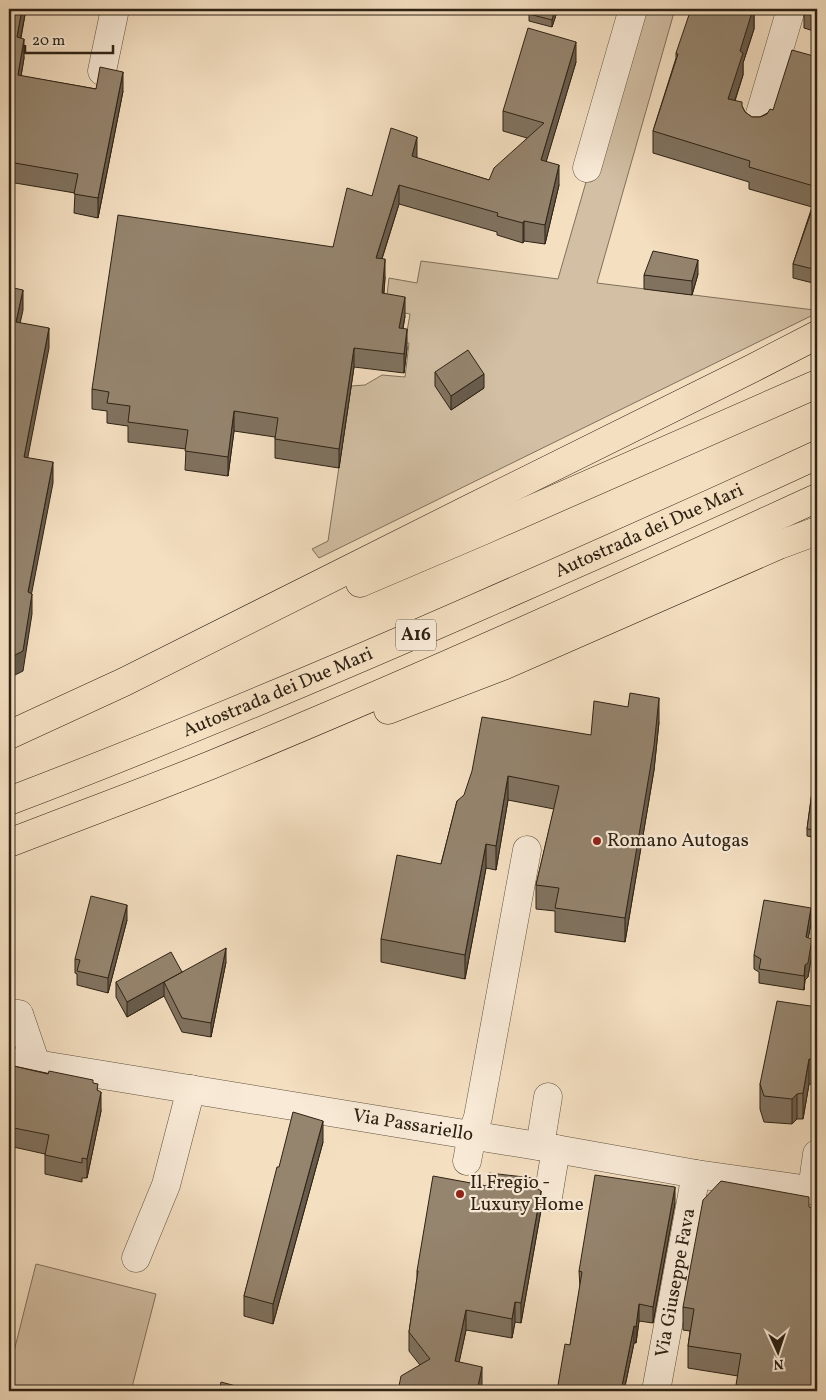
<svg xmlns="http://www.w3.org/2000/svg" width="826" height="1400" font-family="Vollkorn,serif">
<rect width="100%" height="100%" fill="#f4dfc1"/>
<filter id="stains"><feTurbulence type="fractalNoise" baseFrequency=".004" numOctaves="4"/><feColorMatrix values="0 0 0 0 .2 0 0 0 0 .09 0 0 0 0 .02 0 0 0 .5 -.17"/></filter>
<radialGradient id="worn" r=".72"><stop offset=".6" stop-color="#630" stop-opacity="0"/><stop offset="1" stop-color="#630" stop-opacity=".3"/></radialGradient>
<g fill="#d2bfa4" stroke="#80705c">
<polygon points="636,9 675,9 597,283 814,310 817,298 817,315 815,314 319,558 312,549 328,541 351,386 365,385 382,375 405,377 409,343 405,343 410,314 394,311 387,295 389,278 417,283 421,261 558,279"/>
<polygon points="36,1264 156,1294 131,1391 9,1391 9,1371"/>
</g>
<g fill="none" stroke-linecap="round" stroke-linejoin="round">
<defs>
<g id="minor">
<polyline points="102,71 115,9"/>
<polyline points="757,124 791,9"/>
<polyline points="587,168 633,9"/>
<polyline points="9,1014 19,1014 36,1064"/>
<path id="s1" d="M9,1062L36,1064L556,1149L696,1174L817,1191"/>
<polyline points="540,1146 548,1097"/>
<polyline points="467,1161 472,1135 478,1117 527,850"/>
<polyline points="812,1190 817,1154"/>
<polyline points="548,1197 556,1149"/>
<polyline points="136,1258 166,1185 191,1089"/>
<path id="s2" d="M656,1391L696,1174"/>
</g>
<g id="highway">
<polyline points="360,583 482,531 817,384"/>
<polyline points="388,710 503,666 779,545 817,531"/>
<polyline points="9,735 124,682 471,508 753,368 817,335"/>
<path id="s3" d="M9,801C167,741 323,675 478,607C592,557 705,507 817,455"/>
<path d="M9,843C76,817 144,792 211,765C415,681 616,590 817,498"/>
</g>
</defs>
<use href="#minor" stroke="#60513f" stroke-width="29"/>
<use href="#highway" stroke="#2e2214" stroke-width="29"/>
<use href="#minor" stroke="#f8ead7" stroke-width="28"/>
<use href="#highway" stroke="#f4dfc1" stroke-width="28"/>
</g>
<g fill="#80725f" stroke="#2e2214">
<polygon points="9,9 26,9 21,38 24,58 21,76 96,89 123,91 98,218 74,213 75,193 9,182"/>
<polygon points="530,9 558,9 552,27 529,21 529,14"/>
<polygon points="804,9 817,9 817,32 804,28"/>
<polygon points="754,12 754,29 743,63 743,75 735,101 742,106 745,112 752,117 760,117 773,110 817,57 817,284 793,278 793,264 812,207 749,189 749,182 653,153 653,131 676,58 676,53"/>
<polygon points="576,62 546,161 559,185 545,244 524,241 523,243 497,235 497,232 399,204 382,259 385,278 384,293 405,316 403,329 407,348 404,373 354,367 339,468 275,458 275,437 234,431 228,476 185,470 186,449 128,442 128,426 107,423 107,411 92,409 92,389 333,247 372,196 417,158 489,180 527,138 503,131 503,111"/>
<polygon points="698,274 692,295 644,289 644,275"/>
<polygon points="435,372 484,388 451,410 435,386"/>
<polygon points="659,722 654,770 625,942 555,932 555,911 536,909 536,885 554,809 508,800 496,870 486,868 465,979 381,962 381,939 441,864 457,801 591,735"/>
<polygon points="817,755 817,838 807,836 807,829"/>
<polygon points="127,920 108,993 77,985 77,974 75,973 75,959"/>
<polygon points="811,923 808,938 812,953 808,977 805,980 804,990 759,983 759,972 754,969 754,955"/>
<polygon points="226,962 211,1037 182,1032 164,996 127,1017 116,997 116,982 182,972"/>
<polygon points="817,1007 817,1085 809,1084 803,1119 797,1119 792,1124 764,1122 760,1109 760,1084"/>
<polygon points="9,1065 93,1083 98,1091 101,1111 87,1178 82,1178 82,1182 45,1174 45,1154 9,1146"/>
<polygon points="323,1142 273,1324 244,1316 244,1296 279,1167"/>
<polygon points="534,1183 541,1210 521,1323 515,1322 512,1338 466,1330 459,1362 482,1387 481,1391 398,1391 420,1365 409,1351 409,1332 417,1278 417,1271 487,1186"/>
<polygon points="675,1203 653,1323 639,1321 636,1343 634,1343 624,1391 557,1391 570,1345 580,1287 579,1271"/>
<polygon points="809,1207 817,1391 736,1391 738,1376 688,1368 688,1346 690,1331 683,1330 683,1307"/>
</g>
<g fill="#685c4d" stroke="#2e2214">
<polygon points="22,9 26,9 17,57 17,37"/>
<polygon points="555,9 558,9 552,27 552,20"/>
<polygon points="749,9 755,9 754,12 754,29 743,63 743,75 728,121 728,99"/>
<polygon points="24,39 24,58 18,94 18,75"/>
<polygon points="576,42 576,62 541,179 541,160"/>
<polygon points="123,72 123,91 98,218 98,198"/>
<polygon points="417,137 417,157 412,175 412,156"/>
<polygon points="559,165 559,185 545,244 545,225"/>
<polygon points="399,185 399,204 376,277 376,258"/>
<polygon points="524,221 524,241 523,243 523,223"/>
<polygon points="385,259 385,278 382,313 382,293"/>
<polygon points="698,260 698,274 692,295 692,281"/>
<polygon points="23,290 23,310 16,342 16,322"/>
<polygon points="405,297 405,316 399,348 399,328"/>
<polygon points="49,328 49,348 24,477 24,457"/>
<polygon points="407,329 407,348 404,373 404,354"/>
<polygon points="354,348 354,367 339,468 339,449"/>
<polygon points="484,374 484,388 451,410 451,396"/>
<polygon points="234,411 234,431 228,476 228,457"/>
<polygon points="53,462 53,483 28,612 28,592"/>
<polygon points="32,594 32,614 23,671 9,678 9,658"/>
<polygon points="659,698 659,722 654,770 625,942 625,918"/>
<polygon points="508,776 508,800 496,870 496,846"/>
<polygon points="486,844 486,868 465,979 465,955"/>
<polygon points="127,905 127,920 108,993 108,978"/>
<polygon points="811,908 811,923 806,952 806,937"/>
<polygon points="812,939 812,953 808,977 805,980 804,990 805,965"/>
<polygon points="226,948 226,962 211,1037 211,1023"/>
<polygon points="182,972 164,982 164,996 127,1017 127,1002"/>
<polygon points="809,1059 809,1084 803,1119 803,1093"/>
<polygon points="101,1092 101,1111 87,1178 87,1159"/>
<polygon points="797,1094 797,1119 792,1124 792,1099"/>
<polygon points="323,1121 323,1142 273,1324 273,1304"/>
<polygon points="675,1187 675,1203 653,1323 653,1307"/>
<polygon points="541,1191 541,1210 521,1323 521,1303"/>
<polygon points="515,1302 515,1322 512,1338 512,1319"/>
<polygon points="639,1304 639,1321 636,1343 636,1327"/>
<polygon points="466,1310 466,1330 455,1381 455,1361"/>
<polygon points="634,1326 634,1343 624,1391 621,1391"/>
<polygon points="482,1367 482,1387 481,1391 477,1391"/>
</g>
<g fill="#95846e" stroke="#2e2214">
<polygon points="9,9 22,9 17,37 24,39 18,75 96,89 100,67 123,72 98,198 74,194 78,174 9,162"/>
<polygon points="530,9 555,9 552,20 529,14"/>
<polygon points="691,9 753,9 740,51 743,53 728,99 742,102 742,106 745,112 752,117 760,117 767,114 770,109 773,110 792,50 817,57 817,187 749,167 750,161 653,131 678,54 676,53"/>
<polygon points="528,28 576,42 541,160 559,165 545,225 524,221 523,223 497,216 498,213 399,185 376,258 385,259 382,293 405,297 399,328 407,329 404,354 354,348 339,449 275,439 278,418 234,411 228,457 185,451 188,430 128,422 130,406 107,403 109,392 92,389 118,215 333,247 347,188 372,196 391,128 417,137 412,156 489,180 494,168 544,123 503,111"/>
<polygon points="814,204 817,205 817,270 793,264"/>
<polygon points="653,251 698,260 692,281 644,275"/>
<polygon points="9,287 23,290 16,322 49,328 24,457 53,462 28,592 32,594 23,651 9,658"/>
<polygon points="468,350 484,374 451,396 435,372"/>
<polygon points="630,693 659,698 654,746 625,918 555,908 559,888 536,885 559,786 508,776 496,846 486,844 465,955 381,939 397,855 441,864 457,801 464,795 472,771 482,717 591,735 594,701 628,707"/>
<polygon points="817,755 817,830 807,829"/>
<polygon points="91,896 127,905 108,978 77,971 80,960 75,959"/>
<polygon points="764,900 811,908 806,937 812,939 808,963 805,965 804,976 759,969 761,959 754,955"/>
<polygon points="226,948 211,1023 182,1018 164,982"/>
<polygon points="171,952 182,972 127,1002 116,982"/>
<polygon points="777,1001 817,1007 817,1060 809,1059 803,1093 797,1094 792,1099 764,1096 760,1084"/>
<polygon points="9,1065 48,1074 49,1071 93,1080 93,1083 98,1084 97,1090 101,1092 87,1159 82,1158 82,1163 45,1155 49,1135 9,1127"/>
<polygon points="293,1112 323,1121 273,1304 244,1296 277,1167 279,1167"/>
<polygon points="489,1173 533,1178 534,1183 538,1189 541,1191 521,1303 515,1302 512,1319 466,1310 455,1361 482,1367 477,1391 398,1391 401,1376 430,1359 409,1332 418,1271 417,1271 433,1176 487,1186"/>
<polygon points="595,1175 675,1187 653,1307 639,1304 636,1327 634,1326 621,1391 557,1391 565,1344 570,1345 582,1272 579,1271"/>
<polygon points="721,1181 809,1197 809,1207 817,1208 817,1391 786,1391 736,1385 741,1354 688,1346 694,1309 683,1307 703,1200"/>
<polygon points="221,1382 247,1389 246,1391 219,1391"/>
</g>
<g fill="#8f2418" stroke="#f8ead7" stroke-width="2">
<circle cx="597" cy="841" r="5"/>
<circle cx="460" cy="1194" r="5"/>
</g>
<g text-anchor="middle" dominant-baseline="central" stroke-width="4.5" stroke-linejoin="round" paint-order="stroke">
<rect fill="#f8ead7" stroke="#6b5e4e" stroke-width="1" x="396" y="619.5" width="40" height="31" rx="4"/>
<g font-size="18" font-weight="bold" fill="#2e2214">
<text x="416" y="635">A16</text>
</g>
<g font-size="19" fill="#2e2214" stroke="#f8ead7">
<text stroke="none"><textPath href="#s3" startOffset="695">Autostrada dei Due Mari</textPath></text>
<text stroke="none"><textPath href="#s3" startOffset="290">Autostrada dei Due Mari</textPath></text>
<text stroke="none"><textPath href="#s1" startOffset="409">Via Passariello</textPath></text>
<text stroke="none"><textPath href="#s2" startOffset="110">Via Giuseppe Fava</textPath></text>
</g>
<g font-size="19" fill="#2e2214" stroke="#f8ead7" text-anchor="start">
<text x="607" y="841">Romano Autogas</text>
<text x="470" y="1183">Il Fregio -<tspan x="470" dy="22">Luxury Home</tspan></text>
</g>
</g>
<rect width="826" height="1400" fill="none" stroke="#f4dfc1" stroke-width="30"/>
<rect x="10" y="10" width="806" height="1380" fill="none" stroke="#2e2214" stroke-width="2.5"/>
<rect x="15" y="15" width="796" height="1370" fill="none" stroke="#2e2214"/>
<g transform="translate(778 1352) rotate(177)" stroke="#f8ead7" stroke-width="4" paint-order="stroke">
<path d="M0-4L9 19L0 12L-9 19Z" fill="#2e2214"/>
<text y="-8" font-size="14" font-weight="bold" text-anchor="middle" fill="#2e2214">N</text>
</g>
<path d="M25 45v8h88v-8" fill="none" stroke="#2e2214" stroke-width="2.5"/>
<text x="32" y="45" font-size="15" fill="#2e2214" stroke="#f8ead7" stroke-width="4" paint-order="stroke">20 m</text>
<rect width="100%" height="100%" filter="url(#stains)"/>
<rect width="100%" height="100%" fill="url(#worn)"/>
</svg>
